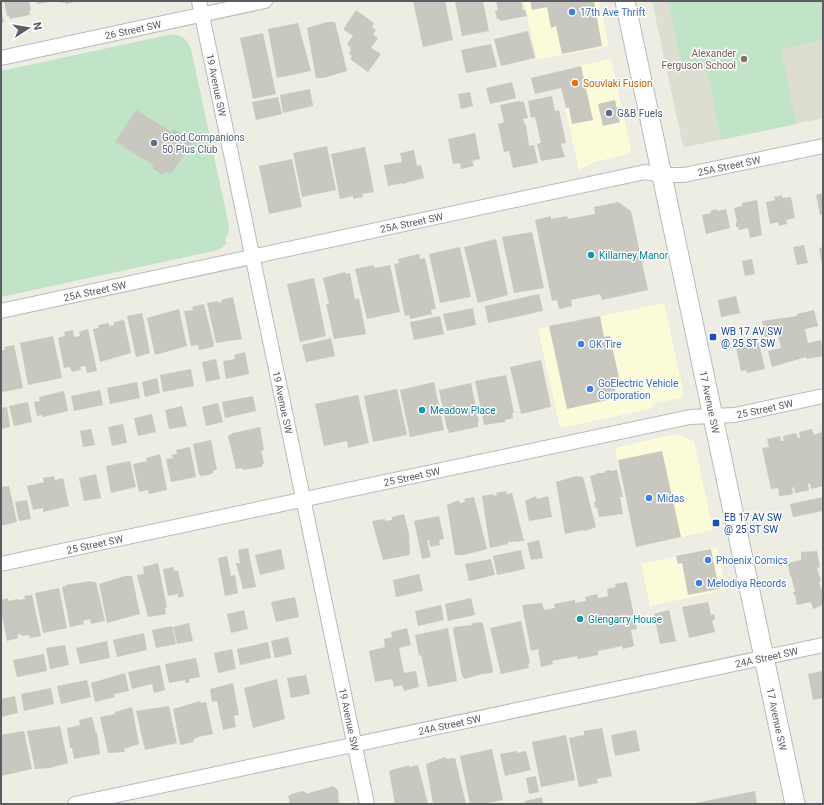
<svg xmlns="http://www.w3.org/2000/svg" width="824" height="805" font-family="Roboto,sans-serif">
<rect width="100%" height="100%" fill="#edede3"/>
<g fill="#fcfbd9">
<polygon points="524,1 599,1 609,46 537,60"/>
<polygon points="611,59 631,150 628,154 594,162 579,170 557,71"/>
<polygon points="664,303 683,390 681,398 656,403 650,409 560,428 538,329"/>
<polygon points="676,434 694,441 713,530 636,547 615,448"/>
<polygon points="717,547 726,590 650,606 641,564"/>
</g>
<polygon fill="#ddddd1" points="652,1 823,1 823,118 686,147 683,146"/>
<g fill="#c1e4c8">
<polygon points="668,1 823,1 823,40 781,49 796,124 721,140 706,65 683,70"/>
<path d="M168,35C180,34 187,38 191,49L229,226L228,233L225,240L227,243L222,248L214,251L1,297V71Z"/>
</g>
<g fill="#c8c7c0">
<polygon points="4,1 29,1 31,11 29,11 30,15 10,19 9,16 7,16"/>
<polygon points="37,1 49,1 49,2 37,4"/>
<polygon points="60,1 75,1 75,2 65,4 65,2 60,3"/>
<polygon points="413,1 445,1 453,40 423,47"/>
<polygon points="455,1 483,1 489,31 462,36"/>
<polygon points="496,1 521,1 523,10 525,10 527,16 500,21 499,18 497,19 495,11 498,10"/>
<polygon points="530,1 594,1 602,46 562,54 556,26 551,28 547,7 532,10"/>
<polygon points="1,10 4,22 1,23"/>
<polygon points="356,10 374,23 372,27 376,30 373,34 378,38 371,48 381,54 368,72 350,59 352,56 349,54 351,48 347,44 353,36 344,30 344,28"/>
<polygon points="327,22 335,22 347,71 323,78 316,78 307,28"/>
<polygon points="298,23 311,71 277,78 268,29"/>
<polygon points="528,31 535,58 501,66 494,39"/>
<polygon points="263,33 276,94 253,99 240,38"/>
<polygon points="491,44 497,67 466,73 461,50"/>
<polygon points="581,66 593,120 572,124 569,108 566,108 561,88 535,94 531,78"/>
<polygon points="512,82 516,98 490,104 486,88"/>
<polygon points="310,89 313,106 283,113 280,95"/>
<polygon points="470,92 473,106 461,109 458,94"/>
<polygon points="552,96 555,111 559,110 566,143 561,144 565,157 541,161 537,144 541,143 535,117 531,118 528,101"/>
<polygon points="278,97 282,114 256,120 252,102"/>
<polygon points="615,100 620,122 603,126 598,104"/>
<polygon points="519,101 524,102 528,118 523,119 525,125 526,125 529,146 534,145 538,163 513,168 509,151 504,152 498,124 504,122 500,105"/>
<polygon points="136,110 172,132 174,129 191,140 192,143 171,174 167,171 162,175 152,168 154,165 115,142"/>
<polygon points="475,133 480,159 472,161 474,166 461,169 460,163 453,164 448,139"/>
<polygon points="327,146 336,190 302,197 293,153"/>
<polygon points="365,147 374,192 362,194 363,197 353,199 353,196 340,199 331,154"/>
<polygon points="414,150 417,166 421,165 424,178 402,184 402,183 388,186 384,165 402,162 400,153"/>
<polygon points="292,159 302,207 269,214 259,166"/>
<polygon points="823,193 823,215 820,215 816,195"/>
<polygon points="782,195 782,198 791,197 795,218 786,220 787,224 779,226 778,222 770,224 766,202 775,200 774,197"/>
<polygon points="757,200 762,235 750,238 748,228 739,230 738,227 736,227 736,223 737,222 734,208 742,206 742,203"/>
<polygon points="618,202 631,211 648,290 602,300 600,294 571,300 572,306 559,309 557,300 552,301 535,220 551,216 551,219 567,216 568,219 595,214 594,207"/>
<polygon points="717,209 717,211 726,209 730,228 706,234 702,215 711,213 710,211"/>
<polygon points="532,232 544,288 514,293 502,237"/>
<polygon points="496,239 508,295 478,303 464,247"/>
<polygon points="804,245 808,263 797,265 793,247"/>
<polygon points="460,247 471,297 440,303 429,254"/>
<polygon points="823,247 823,264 822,264 819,248"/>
<polygon points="419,254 420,259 425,258 436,309 431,310 432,314 410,319 409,315 405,316 394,264 399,263 398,259"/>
<polygon points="752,259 755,274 745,276 742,261"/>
<polygon points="374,265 374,268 390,265 400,312 367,319 355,269"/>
<polygon points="345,272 346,274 350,273 355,299 359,298 366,334 334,339 326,304 329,304 323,278"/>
<polygon points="314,278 326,336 300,342 287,284"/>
<polygon points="539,294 543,311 488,323 485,306"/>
<polygon points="736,296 740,313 721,317 718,300"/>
<polygon points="233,297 242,339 216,343 207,303 218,301 218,303 222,302 221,300"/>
<polygon points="204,304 214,344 213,347 199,350 198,345 191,346 184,311 193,310 192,307 195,306"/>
<polygon points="473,308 476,325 447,331 443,314"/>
<polygon points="179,309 187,346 155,355 147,318"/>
<polygon points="814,310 818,326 805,329 808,343 821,340 823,356 807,359 806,357 772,367 768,351 781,348 778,335 765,337 762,321 797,316 797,314"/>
<polygon points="142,313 150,353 136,357 127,316"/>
<polygon points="440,316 444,334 414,340 410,322"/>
<polygon points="600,316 604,337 610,336 619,378 613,379 617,398 567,409 549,326"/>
<polygon points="124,320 131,353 100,362 93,329 99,328 98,325 109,323 109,326 114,325 114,322"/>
<polygon points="88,329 97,371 87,373 85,366 80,367 81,370 72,372 70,367 64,368 58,338 65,336 64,332 73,330 74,337 80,336 79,332"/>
<polygon points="53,336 62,378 28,385 20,343"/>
<polygon points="331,338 335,356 306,362 302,345"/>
<polygon points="759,343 765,369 747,373 746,370 741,371 736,348"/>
<polygon points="14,345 23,388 3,392 1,391 1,350 5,350 4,347"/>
<polygon points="245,352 249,374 226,379 223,361 235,359 234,355"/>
<polygon points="216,359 220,379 206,382 202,362"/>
<polygon points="541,360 551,407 521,414 510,367"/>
<polygon points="191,369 194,386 163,392 160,375"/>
<polygon points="506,375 514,413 512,413 513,418 505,420 505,422 484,425 475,381"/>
<polygon points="157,378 160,393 145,397 142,382"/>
<polygon points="137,382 140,398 110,404 107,388"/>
<polygon points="434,382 444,430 410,437 400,390"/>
<polygon points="471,383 479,422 478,422 478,427 449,433 448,429 447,429 439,390"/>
<polygon points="397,389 407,435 373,442 364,396"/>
<polygon points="100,390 103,405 74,411 71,396"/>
<polygon points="64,391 68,411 43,417 42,415 37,416 34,402 40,401 39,397"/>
<polygon points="358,395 369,443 348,448 347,441 324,446 315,404"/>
<polygon points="253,396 256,411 225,418 222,402"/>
<polygon points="28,402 32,422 14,426 9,406"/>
<polygon points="218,403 223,422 206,426 202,407"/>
<polygon points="182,406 187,426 169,429 165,410"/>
<polygon points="7,407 10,427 1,429 1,408"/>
<polygon points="152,414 156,432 138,436 134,418"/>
<polygon points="123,424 127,443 112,446 108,427"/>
<polygon points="260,427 264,450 261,451 264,463 261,467 243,470 242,468 236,469 228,436 233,433"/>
<polygon points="823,427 823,486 811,489 810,483 808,484 809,490 806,491 795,493 794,487 792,488 793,493 790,495 779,496 778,488 771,489 762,448 769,447 767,439 780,436 781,441 784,441 783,436 796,433 798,438 800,438 799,432 812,429 814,435 816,434 822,432 821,428"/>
<polygon points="91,429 95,445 83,447 80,431"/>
<polygon points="211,440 217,470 213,470 214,472 209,475 201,476 199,474 193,444"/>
<polygon points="190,447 196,477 171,482 166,459 173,458 172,455 177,454 176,450"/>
<polygon points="662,451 681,537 636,547 618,460"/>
<polygon points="160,454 167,490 149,494 148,490 139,492 133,464 147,461 146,458"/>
<polygon points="130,461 136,487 111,493 106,466"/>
<polygon points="610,470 612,471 617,470 623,497 620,497 623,514 599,517 597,507 595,508 594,502 596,501 590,476 595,475 597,473 604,473 605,471"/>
<polygon points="96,474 101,498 84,501 79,478"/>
<polygon points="54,476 55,480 63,478 69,506 43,512 43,508 33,510 27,486 44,482 43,478"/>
<polygon points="576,476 583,477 596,527 585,531 583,530 565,534 556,482"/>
<polygon points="9,486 17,522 1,526 1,487"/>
<polygon points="506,491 507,494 512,493 524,541 508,542 508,544 490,548 482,496 493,494 493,496 497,495 496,493"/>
<polygon points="536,496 537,499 548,496 552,517 529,521 525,501"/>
<polygon points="474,497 487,549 464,555 455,555 447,505 459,500 460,503 465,502 464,499"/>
<polygon points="823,497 823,511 793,517 790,504"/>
<polygon points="27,500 31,519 19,521 15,502"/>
<polygon points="404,514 409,534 410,555 383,560 372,521 385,519 385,521 392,520 392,517"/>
<polygon points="439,516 444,539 439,540 440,545 430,547 429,540 427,541 431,557 422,559 414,521"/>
<polygon points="539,540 543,558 531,560 527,543"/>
<polygon points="248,548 256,587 243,589 236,563 240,563 238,550"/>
<polygon points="281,549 285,569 260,575 255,555"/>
<polygon points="711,549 719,589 688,595 682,563 678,564 676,556"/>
<polygon points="521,550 525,569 497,575 493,556"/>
<polygon points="817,551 820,567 817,568 821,581 819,581 821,589 823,589 823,605 813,609 811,602 797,605 795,595 794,595 793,592 795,592 791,576 790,576 788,563 801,560 801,552"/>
<polygon points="227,556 231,576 235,575 238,593 225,596 218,558"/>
<polygon points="491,559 495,575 469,581 465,564"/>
<polygon points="158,563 167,607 165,608 166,614 148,617 137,575 144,574 143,567"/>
<polygon points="173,567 174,571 178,571 184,596 178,598 178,594 168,596 163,569"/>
<polygon points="419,574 423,591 396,597 393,580"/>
<polygon points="125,576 132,576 140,614 107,623 99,584"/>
<polygon points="91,581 92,582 96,582 105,621 91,624 90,619 83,621 84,624 70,627 62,587 66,586 66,585"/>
<polygon points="627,582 637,629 631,630 634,646 623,649 622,646 598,651 598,655 578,659 577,656 552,661 553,664 541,667 538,649 531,651 522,605 542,603 544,610 555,608 554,604 575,600 575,603 586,601 585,597 597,594 598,598 608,596 607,589 616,587 615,584"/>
<polygon points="59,588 67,628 43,633 35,593"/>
<polygon points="32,595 41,636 30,638 29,635 22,636 21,634 17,635 18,638 7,641 1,610 1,600 8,598 8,601 18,599 18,600 25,599 24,596"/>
<polygon points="295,597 299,617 276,622 271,602"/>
<polygon points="471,598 475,615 448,621 445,604"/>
<polygon points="708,602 711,615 714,614 715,620 712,620 715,632 689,638 682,607"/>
<polygon points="441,605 444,620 418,626 415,611"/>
<polygon points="244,610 248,629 231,633 227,614"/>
<polygon points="669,610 676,641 660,644 654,614"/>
<polygon points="521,621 530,663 528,664 529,668 501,674 490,628"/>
<polygon points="481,622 483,624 493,670 492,673 482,674 465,679 462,676 453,630 454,627 472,625 473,623"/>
<polygon points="189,623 193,641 177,644 173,627"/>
<polygon points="172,626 176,644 156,648 152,630"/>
<polygon points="407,628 411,645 399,648 404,673 416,671 419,687 404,691 402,685 394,687 392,679 375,682 369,651 385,647 384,639 392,637 391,632"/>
<polygon points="448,628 457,681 428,687 421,655 419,656 415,635"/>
<polygon points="144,633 147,650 117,657 113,640"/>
<polygon points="288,637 292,654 275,658 271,641"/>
<polygon points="107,641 110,658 80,664 76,648"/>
<polygon points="268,642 271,658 240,665 237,649"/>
<polygon points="65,645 69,665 50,669 46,648"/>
<polygon points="232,649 236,669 218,673 214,653"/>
<polygon points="44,654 47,671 17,677 13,660"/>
<polygon points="196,658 200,677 189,679 190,682 185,683 185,680 169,683 165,664"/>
<polygon points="160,665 165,690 154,693 152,684 132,689 128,672"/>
<polygon points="823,671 823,698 813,700 808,674"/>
<polygon points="125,673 129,691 114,694 115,697 95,702 91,683"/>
<polygon points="306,675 310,694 291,698 287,678"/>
<polygon points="277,679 285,719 253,728 244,688"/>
<polygon points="87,680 91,697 61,704 57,686"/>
<polygon points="233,683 239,715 234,716 236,727 223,730 217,701 212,702 210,689"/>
<polygon points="51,688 54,704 24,711 21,694"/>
<polygon points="15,696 18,713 1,717 1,699"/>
<polygon points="200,701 201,703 206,702 213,734 198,737 193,740 194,742 180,745 173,709"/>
<polygon points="169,706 177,743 145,750 136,711"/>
<polygon points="132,707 139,744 124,749 125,752 108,753 100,717 115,714 115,712"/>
<polygon points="92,717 96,733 97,732 100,754 74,759 72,748 70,748 67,728 80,725 79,720"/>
<polygon points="60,726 68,763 50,768 35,769 27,731"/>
<polygon points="602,728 612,776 597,779 598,783 579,787 569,738 584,735 584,731"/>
<polygon points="636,730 640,751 615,756 611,735"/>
<polygon points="24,731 32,769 1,776 1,735"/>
<polygon points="566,735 575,780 541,787 532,742"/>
<polygon points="492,749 503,800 482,804 470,804 460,756"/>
<polygon points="517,751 517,753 526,751 531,770 505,776 500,754"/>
<polygon points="445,757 446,759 455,758 466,804 433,804 426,764"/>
<polygon points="409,765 409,767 418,765 428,804 395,804 389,771"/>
<polygon points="536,776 539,792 529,794 526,778"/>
<polygon points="333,786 338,790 339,804 290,804 288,796 291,795 291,794 303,791 306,792 306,794"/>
<polygon points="755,791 757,804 696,804 696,803"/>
<polygon points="542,797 543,804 525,804 525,801"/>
</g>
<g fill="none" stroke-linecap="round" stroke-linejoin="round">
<defs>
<g id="minor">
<path id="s1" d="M199,1L367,804"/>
<path id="s2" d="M1,58L265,1"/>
<path id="s3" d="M1,311L645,172L662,175H684L823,146"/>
<path id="s4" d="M1,564L690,417L735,415L823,396"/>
<path id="s5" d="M75,804L823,645"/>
</g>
<g id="secondary">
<path id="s6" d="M625,1L795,804"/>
</g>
</defs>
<use href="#minor" stroke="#b8babf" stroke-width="16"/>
<use href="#secondary" stroke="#b9bac1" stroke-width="21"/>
<use href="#minor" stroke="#fff" stroke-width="14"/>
<use href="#secondary" stroke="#fff" stroke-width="19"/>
</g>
<g fill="#3f7fe0" stroke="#fff" stroke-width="1.5">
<circle cx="572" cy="12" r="4"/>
<circle cx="581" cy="344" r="4"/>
<circle cx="590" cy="389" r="4"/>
<circle cx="649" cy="498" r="4"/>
<circle cx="708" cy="560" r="4"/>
<circle cx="699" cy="583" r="4"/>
</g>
<circle fill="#8d6e63" stroke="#fff" stroke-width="1.5" cx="744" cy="59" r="4"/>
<circle fill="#e8710a" stroke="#fff" stroke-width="1.5" cx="575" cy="83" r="4"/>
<g fill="#5c6f8a" stroke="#fff" stroke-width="1.5">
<circle cx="609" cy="113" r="4"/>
<circle cx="154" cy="143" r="4"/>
</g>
<g fill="#0f9aa8" stroke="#fff" stroke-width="1.5">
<circle cx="591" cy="255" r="4"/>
<circle cx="422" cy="410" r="4"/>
<circle cx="580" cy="619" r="4"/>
</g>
<g fill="#1a4fb4" stroke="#fff" stroke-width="1.5">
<rect x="709" y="333" width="8" height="8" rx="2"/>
<rect x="712" y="519" width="8" height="8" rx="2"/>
</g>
<g text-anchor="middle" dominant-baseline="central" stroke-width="3" stroke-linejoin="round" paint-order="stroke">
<g font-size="10" fill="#366cbe" stroke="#fff" text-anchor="start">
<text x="580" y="12">17th Ave Thrift</text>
<text x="589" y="344">OK Tire</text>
<text x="598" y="383">GoElectric Vehicle<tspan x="598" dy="12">Corporation</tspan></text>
<text x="657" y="498">Midas</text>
<text x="716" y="560">Phoenix Comics</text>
<text x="707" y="583">Melodiya Records</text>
</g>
<g font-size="10" fill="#5b5d63" stroke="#fff">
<text stroke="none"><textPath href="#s2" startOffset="135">26 Street SW</textPath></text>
<text stroke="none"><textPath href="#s1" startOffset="86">19 Avenue SW</textPath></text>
<text stroke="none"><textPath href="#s3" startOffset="744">25A Street SW</textPath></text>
<text stroke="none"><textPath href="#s3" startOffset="420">25A Street SW</textPath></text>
<text stroke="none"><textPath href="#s3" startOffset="96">25A Street SW</textPath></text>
<text stroke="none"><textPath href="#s6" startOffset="410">17 Avenue SW</textPath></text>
<text stroke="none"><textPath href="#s1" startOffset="410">19 Avenue SW</textPath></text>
<text stroke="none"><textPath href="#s4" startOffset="780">25 Street SW</textPath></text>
<text stroke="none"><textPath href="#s4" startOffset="420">25 Street SW</textPath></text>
<text stroke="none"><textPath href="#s4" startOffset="96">25 Street SW</textPath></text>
<text stroke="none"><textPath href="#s5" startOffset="707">24A Street SW</textPath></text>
<text stroke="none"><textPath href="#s6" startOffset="734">17 Avenue SW</textPath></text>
<text stroke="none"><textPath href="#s1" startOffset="734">19 Avenue SW</textPath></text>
<text stroke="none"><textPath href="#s5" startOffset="383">24A Street SW</textPath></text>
</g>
<g font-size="10" fill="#785e54" stroke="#fff" text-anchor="end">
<text x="736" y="53">Alexander<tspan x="736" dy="12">Ferguson School</tspan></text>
</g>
<g font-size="10" fill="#c56008" stroke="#fff" text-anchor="start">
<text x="583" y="83">Souvlaki Fusion</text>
</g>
<g font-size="10" fill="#4e5e75" stroke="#fff" text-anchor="start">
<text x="617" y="113">G&amp;B Fuels</text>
<text x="162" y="137">Good Companions<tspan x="162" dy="12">50 Plus Club</tspan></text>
</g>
<g font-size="10" fill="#0d838f" stroke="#fff" text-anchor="start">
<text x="599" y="255">Killarney Manor</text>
<text x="430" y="410">Meadow Place</text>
<text x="588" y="619">Glengarry House</text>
</g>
<g font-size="10" fill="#164399" stroke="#fff" text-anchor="start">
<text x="721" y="331">WB 17 AV SW<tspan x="721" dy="12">@ 25 ST SW</tspan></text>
<text x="724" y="517">EB 17 AV SW<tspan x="724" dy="12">@ 25 ST SW</tspan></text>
</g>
</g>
<rect width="824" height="805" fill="none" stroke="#5b5d63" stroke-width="4"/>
<g transform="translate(28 28) rotate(78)" stroke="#ffffff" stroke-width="3" paint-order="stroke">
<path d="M0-3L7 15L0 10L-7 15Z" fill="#5b5d63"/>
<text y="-6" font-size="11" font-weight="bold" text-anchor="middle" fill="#5b5d63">N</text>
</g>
</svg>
